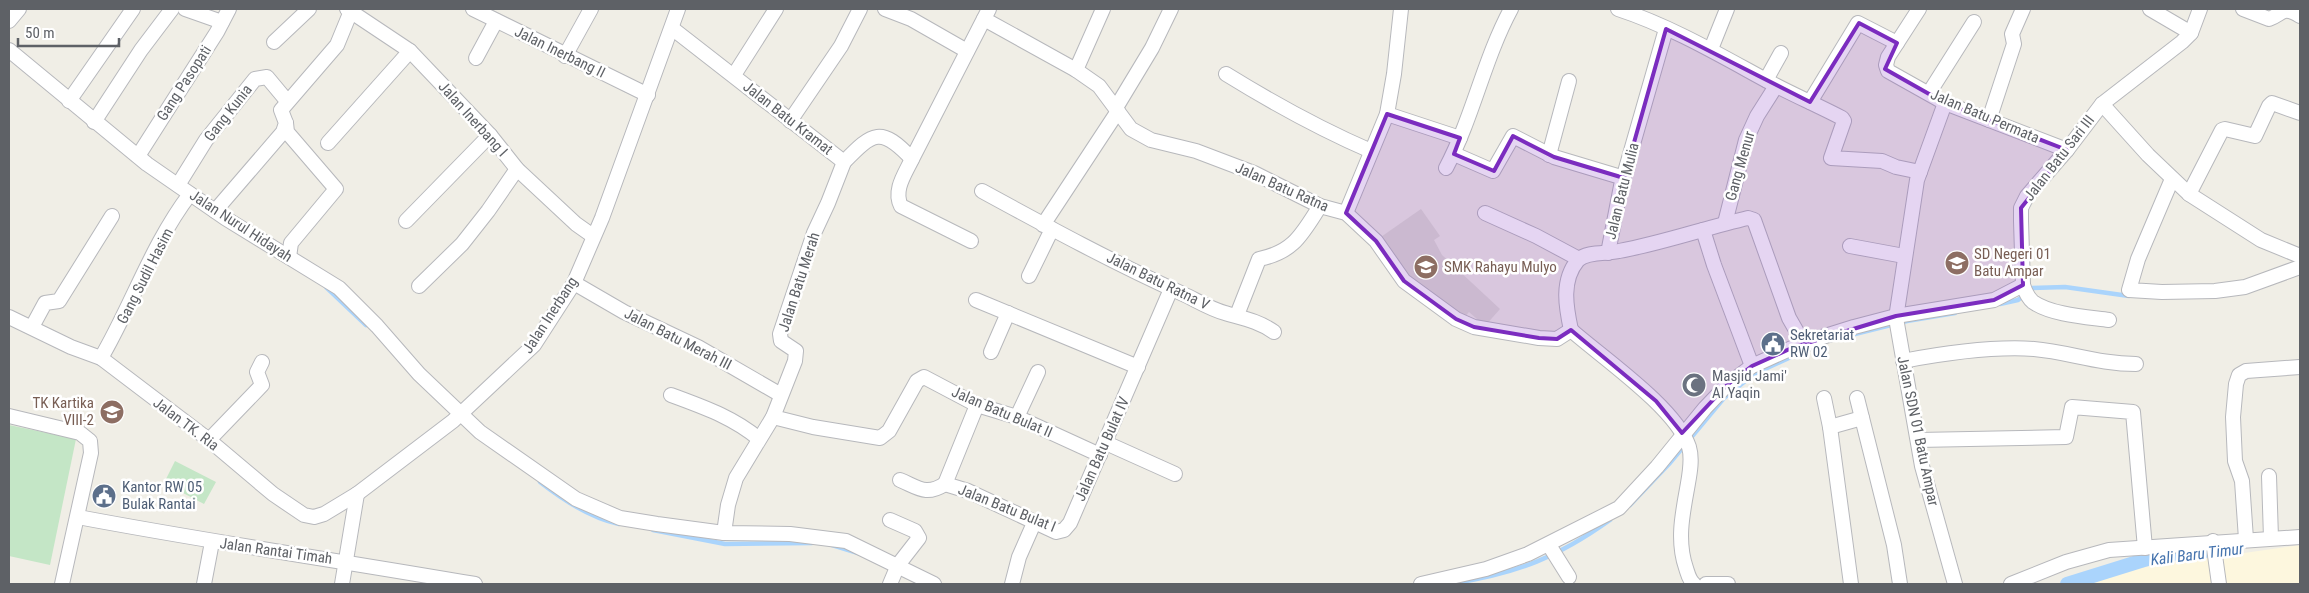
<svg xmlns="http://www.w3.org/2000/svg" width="2309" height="593" font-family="'Roboto Condensed',sans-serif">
<rect width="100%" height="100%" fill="#f0eee6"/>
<polygon fill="#fdf7de" points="2300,545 2300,584 2088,584 2125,570"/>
<polygon fill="#dfddd5" points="1421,209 1440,236 1434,240 1442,255 1500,309 1485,326 1469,312 1462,320 1407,277 1378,239"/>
<g fill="#c4e6c6">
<polygon points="9,425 76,439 50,565 9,556"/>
<polygon points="175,461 216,482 204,504 164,483"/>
</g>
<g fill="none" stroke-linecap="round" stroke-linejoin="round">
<g stroke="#aad4fc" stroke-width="4.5">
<polyline points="326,287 366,325"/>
<polyline points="2000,304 2018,300 2032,288 2065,287 2129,296"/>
<polyline points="1851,335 1907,321 1955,313"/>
<path d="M540,482C563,500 590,518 619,524"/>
<polyline points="1630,505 1669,464 1724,398 1754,374 1819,344"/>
<polyline points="653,530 725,544 812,543"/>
<polyline points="832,545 858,553"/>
<path d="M1455,583C1518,573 1558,557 1610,520"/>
</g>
<polyline stroke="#aad4fc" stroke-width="14" points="2067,584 2160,555 2224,549"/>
<defs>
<g id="minor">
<polyline points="185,9 222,22"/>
<polyline points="347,9 410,51 490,135 517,169 576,224 593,236"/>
<polyline points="473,9 648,95"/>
<polyline points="885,9 911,19 967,51"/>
<path d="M1618,9C1673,27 1723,57 1773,84C1796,96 1819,106 1842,118L1844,121L1831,158L1882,161L1896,167L1920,172"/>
<polyline points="1919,9 1888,57 1886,65 1888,71 1945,103 2067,150"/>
<polyline points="2150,9 2191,33"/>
<path d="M2243,9L2269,19C2283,14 2282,5 2300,16"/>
<polyline points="984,19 1076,70 1099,86 1131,129 1151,140 1196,151 1254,173 1320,206 1346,213 1376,241 1404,281 1456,319 1474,327 1539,338 1557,339 1571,330"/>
<polyline points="9,21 19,9"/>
<path d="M673,29L844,162C873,132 881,126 912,159L989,9"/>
<polyline points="274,42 309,9"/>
<polyline points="1711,49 1727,9"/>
<polyline points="9,50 147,164 225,218 339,288 377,326 419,374 480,432 576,499 620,518 657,524 724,533 790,534 846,541 934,584"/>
<polyline points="565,56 591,9"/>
<polyline points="476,58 496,21"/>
<polyline points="1076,70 1103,9"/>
<path d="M1226,74C1273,103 1320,129 1371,151"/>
<polyline points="734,75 776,9"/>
<polyline points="1766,80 1781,53"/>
<polyline points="1929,93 1974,22"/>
<polyline points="69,101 133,9"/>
<polyline points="1810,102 1858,23 1897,43"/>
<polyline points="1945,103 1917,180 1896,318 1922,466 1955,584"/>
<polyline points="2102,104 2148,155 2189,194 2261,240 2300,256"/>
<polyline points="1117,106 1152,48 1171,9"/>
<polyline points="1387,114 1460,138"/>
<polyline points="1989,120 2014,44 2012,34 2023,9"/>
<polyline points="790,121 841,46 860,9"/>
<polyline points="94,122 141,50 172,9"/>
<polyline points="286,123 287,132 336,189 291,243 289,257"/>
<polyline points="328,143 410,51"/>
<polyline points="1454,154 1493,171 1513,136 1554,157 1624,178"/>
<polyline points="1549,155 1569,81"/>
<polyline points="138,156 217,32 229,9"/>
<path d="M912,159C905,174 893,190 901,206L971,241"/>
<path d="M1446,168C1473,117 1484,59 1511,9"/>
<polyline points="2172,179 2138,259 2129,290 2162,292 2215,291 2245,287 2300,267"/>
<polyline points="178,185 206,140 255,79 267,77 287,101"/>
<path d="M982,191C1048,227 1114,263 1183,294C1196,300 1210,309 1225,313C1242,318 1259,321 1274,332"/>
<polyline points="2189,194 2222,130 2225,129 2255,136 2269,106 2272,103 2300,113"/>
<polyline points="215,211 283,132 286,123 281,110 337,45 351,11"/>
<polyline points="1346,213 1387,114 1394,74 1401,9"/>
<polyline points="1485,213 1536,236 1579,259"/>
<polyline points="406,221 490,135"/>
<polyline points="1725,223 1746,140 1757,116 1776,86"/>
<polyline points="1043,225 1118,111"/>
<polyline points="1703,230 1714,265 1752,366"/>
<polyline points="1850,246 1904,256"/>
<polyline points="1608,253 1621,186 1666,29"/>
<polyline points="1029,276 1052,229"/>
<polyline points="574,283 624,312 698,347 781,395"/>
<polyline points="419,286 462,244 488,211 517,169"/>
<polyline points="976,300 1138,367"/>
<path d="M1237,315L1259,259C1294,252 1302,234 1320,206"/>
<polyline points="9,317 71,347 101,358 209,440 273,494 304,515 314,517 324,514 357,494 453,421 534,345 574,283 602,218 678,9"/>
<path d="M2109,320C2087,317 2052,315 2033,302C2028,298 2025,291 2023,285L2021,221V208L2027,196L2067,150L2102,104L2182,42L2191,33L2200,9"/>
<polyline points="32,327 45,303 59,301 112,216"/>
<path d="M1571,330C1566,307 1561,280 1578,260C1587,251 1607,254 1619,251C1663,243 1705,228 1748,218L1754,220L1789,318L1805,346"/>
<path d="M1571,330C1604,359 1676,408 1689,447C1693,460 1689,477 1687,489C1682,516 1677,542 1686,568C1688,574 1689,580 1694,584"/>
<polyline points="991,352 1008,313"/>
<path d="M101,358C132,305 152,244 190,194"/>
<path d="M1903,361C1945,353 1991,346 2034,349C2069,352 2098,364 2136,364"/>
<path d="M671,395C703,407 733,417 759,439"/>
<polyline points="1824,398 1830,427 1851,584"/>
<polyline points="1857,398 1894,545 1900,584"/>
<polyline points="977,405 945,484 968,491 1056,532 1064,530 1070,523 1171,289"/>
<polyline points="9,416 80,433 90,441 91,453 62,584"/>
<polyline points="773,417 813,427 880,438 889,431 917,381 924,377 977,405 1017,417 1100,455"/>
<polyline points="1017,417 1038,372"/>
<polyline points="1830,427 1862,418"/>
<polyline points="209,440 262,385 257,372 262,362"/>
<polyline points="1918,440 2066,437 2072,407 2133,412 2145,548"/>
<polyline points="1106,443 1175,474"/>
<polyline points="2269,476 2271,538"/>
<path d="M900,480C919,488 926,496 945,484"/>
<path d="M78,517C210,542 342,561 475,584"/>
<polyline points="890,520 915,531 919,538 898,565 890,584"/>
<polyline points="724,533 728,505 736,478 773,417 795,361 796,351 781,341 780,334 814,233 828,203 844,162"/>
<polyline points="2246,539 2242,481 2235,461 2233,417 2236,384 2239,375 2246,371 2300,367"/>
<polyline points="2213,541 2219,584"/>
<polyline points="1549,545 1569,577"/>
<polyline points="204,584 212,542"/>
<polyline points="342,584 357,494"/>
<polyline points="1012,584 1019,557 1034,523"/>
<polyline points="1421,584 1486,569 1528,554 1619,508 1657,467 1705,408 1727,385 1752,366 1803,343 1854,327 1896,316 1994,300 2023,285"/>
<polyline points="1706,584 1728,584"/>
<polyline points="2011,584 2066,562 2109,550 2300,537"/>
</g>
</defs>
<use href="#minor" stroke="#b7b8bc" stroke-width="16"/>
<use href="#minor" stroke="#fff" stroke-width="14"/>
</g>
<path fill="#7b2cbf" fill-opacity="0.2" stroke="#7b2cbf" stroke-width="4" stroke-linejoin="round" d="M1859,23L1897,43L1885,69L1945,103L2067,150L2021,208L2023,285L1994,300L1896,316L1794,347L1752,366L1727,385L1682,433L1656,401L1571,330L1557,339L1539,338L1474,327L1456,319L1404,281L1376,241L1346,213L1387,114L1460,138L1454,154L1494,171L1513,136L1554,157L1624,178L1666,29L1810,102Z"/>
<defs>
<symbol id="school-disc" viewBox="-11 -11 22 22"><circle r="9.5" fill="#8d6e63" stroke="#fff"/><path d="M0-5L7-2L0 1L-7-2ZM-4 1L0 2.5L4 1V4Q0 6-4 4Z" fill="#fff"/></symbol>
<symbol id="civic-disc" viewBox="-11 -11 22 22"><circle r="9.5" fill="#5c6f8a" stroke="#fff"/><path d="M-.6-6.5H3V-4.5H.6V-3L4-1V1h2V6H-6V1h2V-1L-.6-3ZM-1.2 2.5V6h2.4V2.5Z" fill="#fff"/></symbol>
<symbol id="mosque-disc" viewBox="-11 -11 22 22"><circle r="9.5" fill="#6b7280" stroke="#fff"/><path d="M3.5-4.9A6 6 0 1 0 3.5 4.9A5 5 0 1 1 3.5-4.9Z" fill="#fff"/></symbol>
</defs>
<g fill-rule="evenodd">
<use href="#school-disc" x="1943" y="249" width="28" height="28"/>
<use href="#school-disc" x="1412" y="253" width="28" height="28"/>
<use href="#civic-disc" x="1759" y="330" width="28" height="28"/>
<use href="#mosque-disc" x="1680" y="371" width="28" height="28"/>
<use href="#school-disc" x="98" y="398" width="28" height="28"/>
<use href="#civic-disc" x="90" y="482" width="28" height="28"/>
</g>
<g text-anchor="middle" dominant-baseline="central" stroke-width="5" stroke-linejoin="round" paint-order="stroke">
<g font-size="15" fill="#5e6166" stroke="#fff">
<text transform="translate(560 52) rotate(26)">Jalan Inerbang II</text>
<text transform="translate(184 83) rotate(-57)">Gang Pasopati</text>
<text transform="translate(228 113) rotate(-52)">Gang Kunia</text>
<text transform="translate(1985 116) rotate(23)">Jalan Batu Permata</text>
<text transform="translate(788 118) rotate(38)">Jalan Batu Kramat</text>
<text transform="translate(473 119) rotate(48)">Jalan Inerbang I</text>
<text transform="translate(2059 158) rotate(-52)">Jalan Batu Sari III</text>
<text transform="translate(1740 166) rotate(-74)">Gang Menur</text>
<text transform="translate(1282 187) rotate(24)">Jalan Batu Ratna</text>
<text transform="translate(1622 191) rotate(-76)">Jalan Batu Mulia</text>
<text transform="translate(241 226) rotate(33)">Jalan Nurul Hidayah</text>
<text transform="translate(145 276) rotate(-63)">Gang Sudil Hasim</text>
<text transform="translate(1158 281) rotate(26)">Jalan Batu Ratna V</text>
<text transform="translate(799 282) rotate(-72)">Jalan Batu Merah</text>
<text transform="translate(550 315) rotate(-57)">Jalan Inerbang</text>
<text transform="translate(678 339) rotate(27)">Jalan Batu Merah III</text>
<text transform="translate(1002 412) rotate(23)">Jalan Batu Bulat II</text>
<text transform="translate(186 424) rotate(37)">Jalan TK. Ria</text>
<text transform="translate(1918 431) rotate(78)">Jalan SDN 01 Batu Ampar</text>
<text transform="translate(1102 449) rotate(-66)">Jalan Batu Bulat IV</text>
<text transform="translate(1007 508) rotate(22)">Jalan Batu Bulat I</text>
<text transform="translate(276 551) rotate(8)">Jalan Rantai Timah</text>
</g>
<g font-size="15" fill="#785e54" stroke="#fff" text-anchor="start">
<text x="1974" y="254">SD Negeri 01<tspan x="1974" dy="17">Batu Ampar</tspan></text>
<text x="1444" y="267">SMK Rahayu Mulyo</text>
<text x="94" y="403" text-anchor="end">TK Kartika<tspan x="94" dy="17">VIII-2</tspan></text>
</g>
<g font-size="15" fill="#4e5e75" stroke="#fff" text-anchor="start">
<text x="1790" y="335">Sekretariat<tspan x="1790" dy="17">RW 02</tspan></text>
<text x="122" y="487">Kantor RW 05<tspan x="122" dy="17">Bulak Rantai</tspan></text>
</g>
<g font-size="15" fill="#5b616d" stroke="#fff" text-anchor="start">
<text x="1712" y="376">Masjid Jami'<tspan x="1712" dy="17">Al Yaqin</tspan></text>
</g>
<g font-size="16" font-style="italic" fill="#4674ae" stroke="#fff">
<text transform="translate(2197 554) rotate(-7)">Kali Baru Timur</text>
</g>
</g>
<rect width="2309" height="593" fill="none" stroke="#5e6166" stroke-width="20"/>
<path d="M18 38v8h101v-8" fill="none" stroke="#5e6166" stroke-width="2.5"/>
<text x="25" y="38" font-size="15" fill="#5e6166" stroke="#ffffff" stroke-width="4" paint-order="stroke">50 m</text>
</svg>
